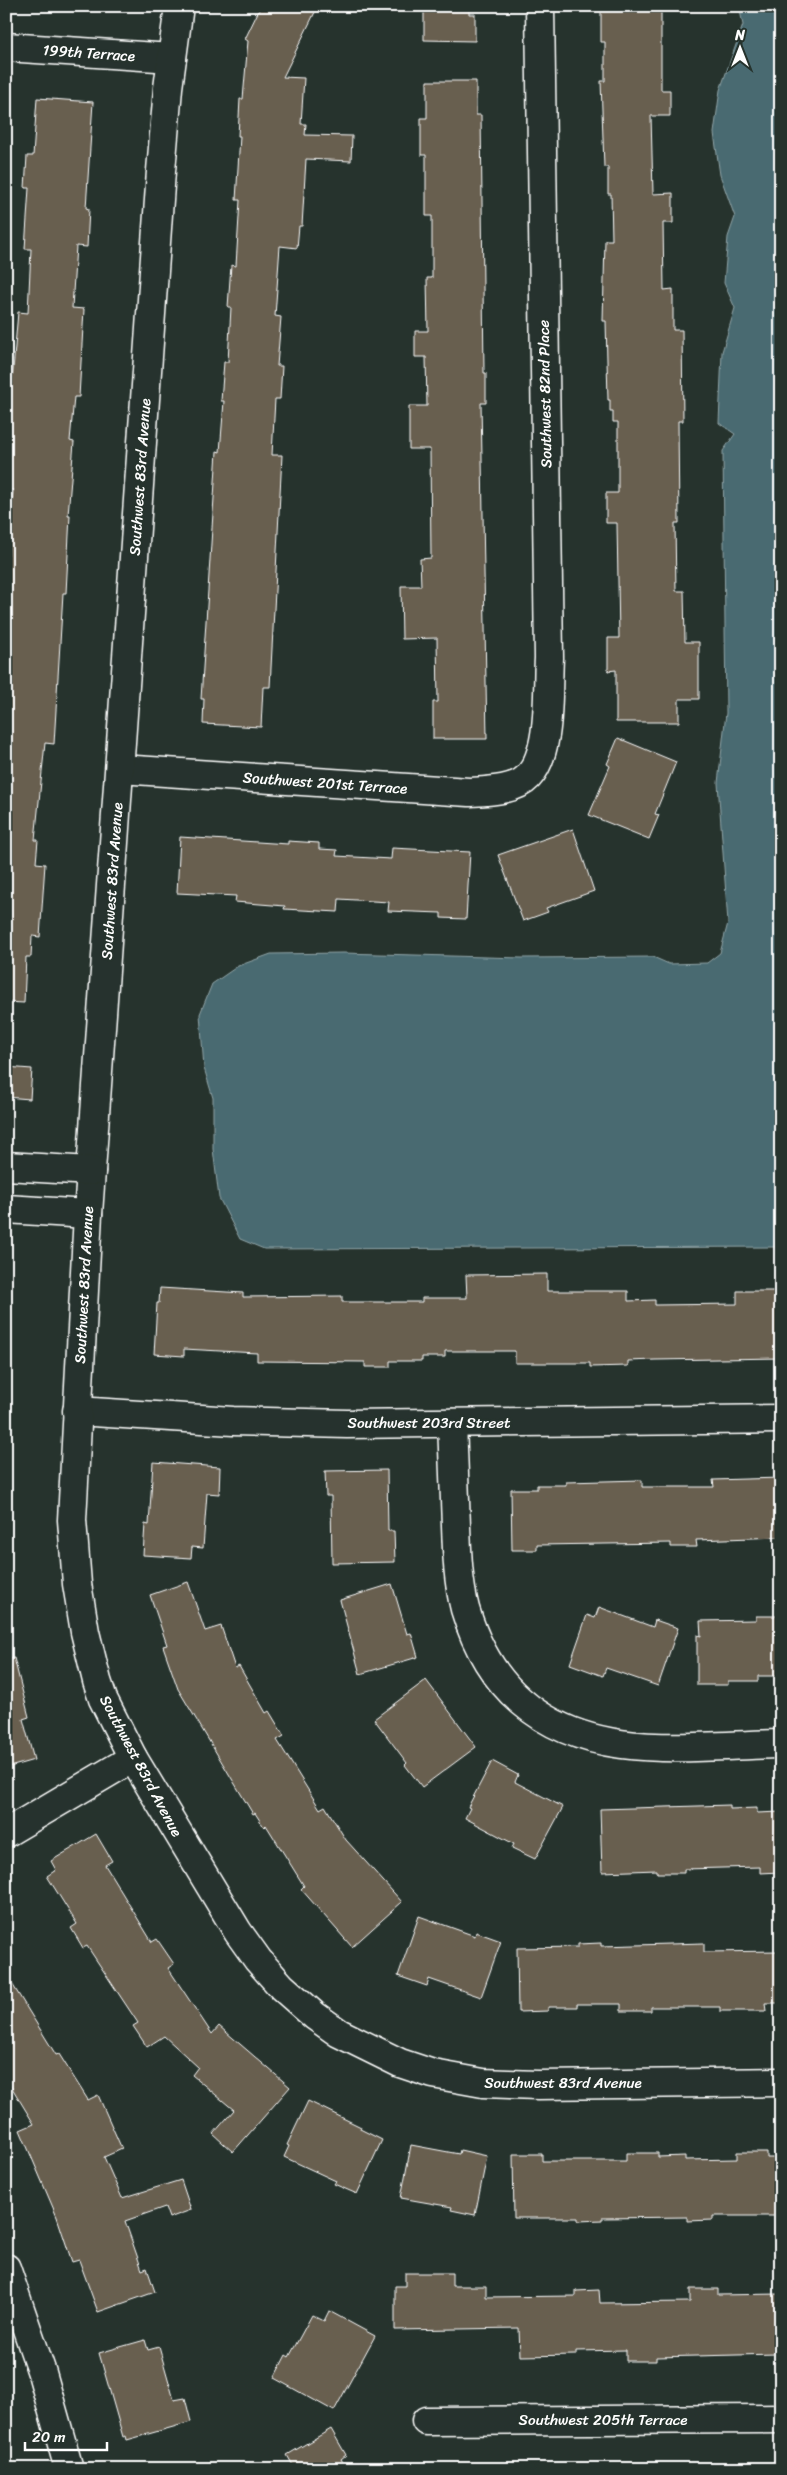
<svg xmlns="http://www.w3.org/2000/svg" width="787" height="2475" font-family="Sriracha,sans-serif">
<rect width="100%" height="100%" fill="#26332d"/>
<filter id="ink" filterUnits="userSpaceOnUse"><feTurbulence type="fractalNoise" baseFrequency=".02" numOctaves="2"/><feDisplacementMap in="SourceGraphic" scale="10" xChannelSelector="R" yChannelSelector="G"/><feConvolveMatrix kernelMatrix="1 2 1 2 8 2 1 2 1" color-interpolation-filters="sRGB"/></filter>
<g filter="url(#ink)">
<polygon fill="#4a6b71" stroke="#92a6aa" points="739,6 781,6 781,1247 264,1249 240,1239 219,1198 213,1149 213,1098 204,1068 200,1014 212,984 238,966 271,954 343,953 522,958 653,957 669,964 707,963 720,953 728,923 718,783 726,713 723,451 735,434 719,423 722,352 735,308 724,283 728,237 735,217 720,175 714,133 720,90 743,25"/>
<g fill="#675e50" stroke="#fff">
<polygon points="261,6 318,6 283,77 304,78 301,124 306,124 305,135 352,136 351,161 306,159 302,226 299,226 297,248 280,246 275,316 281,317 277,366 282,366 280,399 275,399 272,455 282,455 270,687 263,687 261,727 203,724 204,699 201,699 217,451 220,452 224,401 221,401 224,362 228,362 231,307 228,307 231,265 236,266 240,200 236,200 240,136 238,136 240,99 243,99 248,41 245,39"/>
<polygon points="424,6 469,6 469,14 475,14 475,41 424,40"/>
<polygon points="601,6 661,6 661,90 670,90 670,116 651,116 653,194 673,193 673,223 663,223 664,290 673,289 673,330 682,330 683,421 678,421 679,523 675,523 676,591 684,591 685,642 699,642 699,699 679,699 679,722 616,722 616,670 608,671 608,638 619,638 617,523 606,523 606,493 618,493 618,422 613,422 613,411 610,411 610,400 608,400 606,321 603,321 605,240 612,240 611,194 608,194 608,167 604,167 601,81 605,81 605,42 601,42"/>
<polygon points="427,81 476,81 476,115 481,115 484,373 486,373 486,403 481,403 487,739 433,739 433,702 438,702 437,638 402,639 401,586 421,586 420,559 431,558 430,449 409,449 409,406 427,406 426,357 415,357 415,331 428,331 427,278 432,278 432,216 426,216 426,155 421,155 421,118 427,118"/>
<polygon points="37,98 93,102 86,208 89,209 87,247 76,246 72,308 84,309 79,397 74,397 70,441 74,442 68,515 70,515 66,593 63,593 56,710 54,744 45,743 35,840 38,840 36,863 45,864 40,937 32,936 31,957 26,957 24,1003 6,1002 6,555 8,555 13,490 6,490 6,450 18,312 28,313 31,249 25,249 29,188 25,188 27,156 33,156"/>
<polygon points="618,738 676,762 655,814 659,815 649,839 589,815 610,766 607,764"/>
<polygon points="573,829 594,891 546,908 548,912 523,921 498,855"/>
<polygon points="180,837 288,844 288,841 319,843 319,849 337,850 336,856 391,859 392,848 470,852 466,919 441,918 441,913 388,911 389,902 339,899 338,912 284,909 285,906 235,902 236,896 177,893"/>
<polygon points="6,1067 32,1069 30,1099 6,1097"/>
<polygon points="547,1274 547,1291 628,1291 628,1301 655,1300 655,1305 737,1304 737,1291 781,1291 781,1358 655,1360 628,1361 628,1366 590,1367 590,1363 515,1363 515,1351 445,1351 445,1357 422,1357 422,1361 390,1361 390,1367 365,1367 365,1362 257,1361 257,1353 184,1349 184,1356 154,1354 157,1303 159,1303 160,1288 243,1293 243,1297 342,1296 342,1302 422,1302 422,1298 467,1298 466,1275"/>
<polygon points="153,1462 220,1467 219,1494 207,1493 203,1548 192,1547 191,1558 143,1555 145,1524 149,1525"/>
<polygon points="387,1470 388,1531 394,1531 395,1562 332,1563 331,1496 326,1496 325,1471"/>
<polygon points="781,1478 781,1537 696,1540 697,1547 671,1547 671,1543 537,1545 537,1550 512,1550 511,1489 537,1489 537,1485 566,1485 566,1482 642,1480 642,1487 714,1487 713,1480"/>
<polygon points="188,1582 205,1631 221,1626 235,1668 239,1666 266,1713 269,1711 284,1736 277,1740 320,1809 325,1806 346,1840 402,1902 352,1947 301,1889 304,1886 266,1825 264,1827 255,1813 253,1814 178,1689 163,1646 167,1645 150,1595"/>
<polygon points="392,1584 407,1634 411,1633 418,1657 360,1674 340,1600"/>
<polygon points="599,1607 653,1627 655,1620 678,1628 658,1686 606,1668 603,1676 570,1664 587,1615 595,1618"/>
<polygon points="756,1616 781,1616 781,1676 758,1676 758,1681 728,1681 728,1685 697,1685 697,1635 701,1636 700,1621 756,1620"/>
<polygon points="14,1658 29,1717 23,1719 34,1760 6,1768 6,1659"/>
<polygon points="426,1680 476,1747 422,1787 405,1765 407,1763 374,1719"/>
<polygon points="492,1761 518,1775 515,1782 563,1807 535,1859 512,1848 514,1844 465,1818 470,1808 468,1807"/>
<polygon points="730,1805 730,1809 757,1808 757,1813 781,1812 781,1872 760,1873 760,1867 684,1869 684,1873 657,1873 657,1870 602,1872 600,1809"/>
<polygon points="96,1834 112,1861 105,1865 152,1942 157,1939 174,1964 168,1968 212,2034 219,2026 290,2087 233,2152 213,2134 234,2110 192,2075 198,2067 164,2036 147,2047 133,2026 138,2023 87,1946 83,1948 71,1928 77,1924 47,1876 56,1870 51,1861"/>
<polygon points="419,1916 475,1936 476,1932 501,1941 481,1997 429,1979 427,1986 398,1976"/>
<polygon points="601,1943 601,1946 704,1943 704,1952 781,1951 781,2003 765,2003 766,2011 720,2011 720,2007 651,2007 651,2011 621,2011 621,2004 577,2004 577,2007 548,2007 548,2011 518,2012 517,1948 578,1947 578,1944"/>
<polygon points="6,1974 56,2055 59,2054 88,2100 98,2095 122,2149 104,2157 122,2198 181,2180 191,2210 169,2218 165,2207 125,2221 142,2270 147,2268 155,2292 98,2312 79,2260 72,2262 57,2217 20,2130 34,2124 6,2078"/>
<polygon points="308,2101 361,2127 360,2129 382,2140 357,2194 334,2184 336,2181 284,2157 289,2146 287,2145"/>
<polygon points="411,2145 459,2154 460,2150 487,2156 475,2215 451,2210 452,2207 401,2198"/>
<polygon points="737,2152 767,2152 767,2158 781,2158 781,2216 713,2216 713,2220 687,2221 687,2217 602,2218 602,2220 578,2221 578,2218 514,2218 513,2154 542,2154 542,2161 626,2161 626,2153 658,2153 658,2157 685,2156 685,2160 737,2159"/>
<polygon points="405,2273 452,2273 452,2286 486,2286 486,2297 576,2296 576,2291 599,2290 600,2303 690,2302 690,2289 718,2289 718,2295 781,2294 781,2343 776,2343 776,2354 656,2357 656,2361 626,2361 626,2350 576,2351 576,2355 520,2356 519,2328 395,2330 395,2286 405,2286"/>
<polygon points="329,2311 375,2336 334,2411 274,2378 286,2355 289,2357 312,2315 324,2321"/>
<polygon points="145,2340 148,2350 159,2347 174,2400 185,2398 191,2422 127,2440 126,2436 123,2437 99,2353"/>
<polygon points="331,2429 346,2455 341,2459 347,2469 295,2469 287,2455"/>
</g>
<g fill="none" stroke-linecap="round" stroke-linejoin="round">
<defs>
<g id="minor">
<polyline points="6,47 172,58"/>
<path d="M120,769L469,792C486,791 515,791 528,777C552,752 547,691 549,658L540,6"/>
<polyline points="77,1411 233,1421 347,1424 781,1419"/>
<path d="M452,1423C453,1457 455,1492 456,1526C457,1553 458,1582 465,1609C488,1687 541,1733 621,1744C673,1751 728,1745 781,1744"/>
<polyline points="6,1833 133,1758"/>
<polyline points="6,2268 42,2373 69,2469"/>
<polyline points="426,2421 781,2419"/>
</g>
<g id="tertiary">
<polyline points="179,6 168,88 161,171 88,1214 72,1520 77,1584 85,1632 97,1681 103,1699 133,1758 238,1932 258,1960 282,1987 315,2016 339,2033 400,2063 433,2074 483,2083 538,2085 781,2082"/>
<polyline points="6,1166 91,1171"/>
<polyline points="6,1209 88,1214"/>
</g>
</defs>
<use href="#minor" stroke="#fff" stroke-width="31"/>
<use href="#tertiary" stroke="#fff" stroke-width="31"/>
<use href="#minor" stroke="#26332d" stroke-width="28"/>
<use href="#tertiary" stroke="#26332d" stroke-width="28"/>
</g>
</g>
<g text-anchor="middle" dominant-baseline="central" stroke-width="4.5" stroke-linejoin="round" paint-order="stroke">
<g font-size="15" fill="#fff" stroke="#26332d">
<text transform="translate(89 53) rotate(4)">199th Terrace</text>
<text transform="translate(545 394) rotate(-91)">Southwest 82nd Place</text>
<text transform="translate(140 477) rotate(-86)">Southwest 83rd Avenue</text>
<text transform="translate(325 783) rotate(4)">Southwest 201st Terrace</text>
<text transform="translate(112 881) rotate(-86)">Southwest 83rd Avenue</text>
<text transform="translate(84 1285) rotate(-87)">Southwest 83rd Avenue</text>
<text x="429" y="1423">Southwest 203rd Street</text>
<text transform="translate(141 1766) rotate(62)">Southwest 83rd Avenue</text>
<text x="563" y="2083">Southwest 83rd Avenue</text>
<text x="603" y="2420">Southwest 205th Terrace</text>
</g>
</g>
<rect width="787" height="2475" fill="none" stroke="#26332d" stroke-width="25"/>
<rect x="12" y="12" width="762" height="2450" fill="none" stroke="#fff" stroke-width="2" filter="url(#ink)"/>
<g transform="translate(740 48)" stroke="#26332d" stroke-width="4" paint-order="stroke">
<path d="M0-4L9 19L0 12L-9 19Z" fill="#ffffff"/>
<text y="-8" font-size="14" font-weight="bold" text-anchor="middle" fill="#ffffff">N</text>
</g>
<path d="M25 2442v8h82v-8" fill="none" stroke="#ffffff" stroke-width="2.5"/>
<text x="32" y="2442" font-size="15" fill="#ffffff" stroke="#26332d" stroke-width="4" paint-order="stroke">20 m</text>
</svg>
